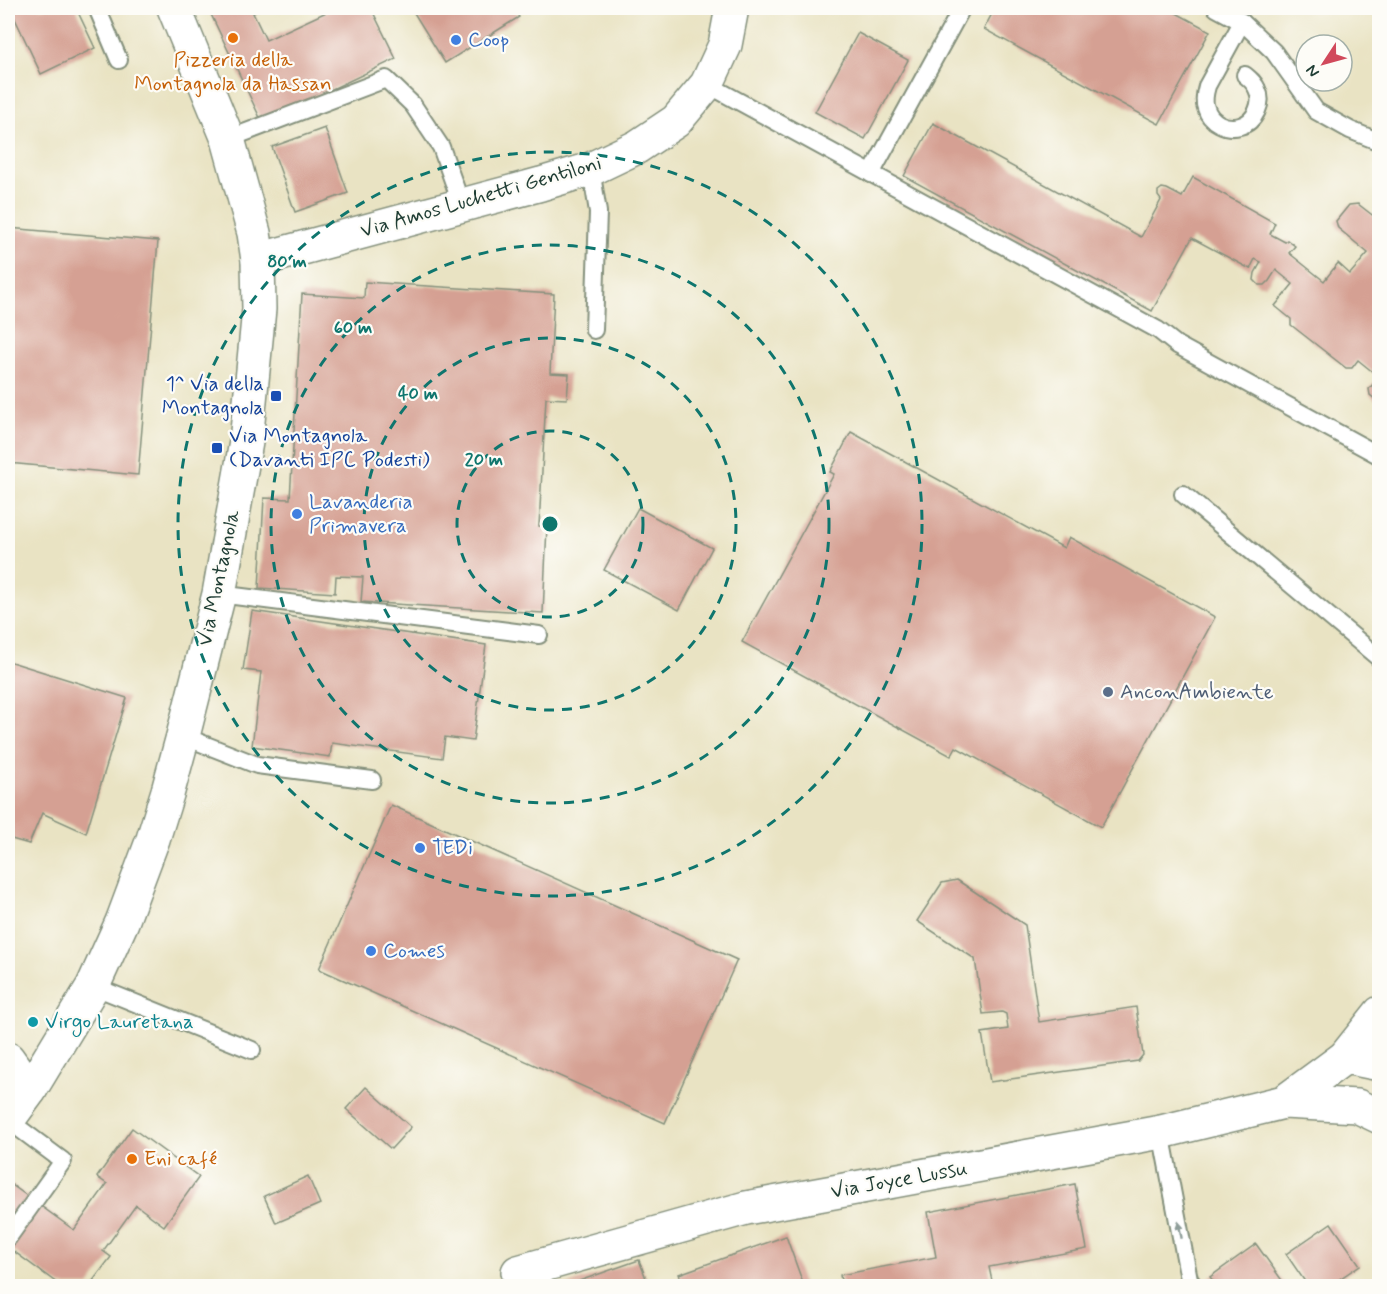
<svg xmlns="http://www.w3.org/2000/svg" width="1387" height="1294" font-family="Mynerve,sans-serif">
<rect width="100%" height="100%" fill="#fdfcf7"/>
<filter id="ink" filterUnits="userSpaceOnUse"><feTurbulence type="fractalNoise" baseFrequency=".0167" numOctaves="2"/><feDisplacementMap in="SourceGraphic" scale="12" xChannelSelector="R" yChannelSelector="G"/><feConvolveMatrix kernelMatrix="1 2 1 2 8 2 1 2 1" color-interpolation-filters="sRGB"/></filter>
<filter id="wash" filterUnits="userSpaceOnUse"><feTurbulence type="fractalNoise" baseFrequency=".008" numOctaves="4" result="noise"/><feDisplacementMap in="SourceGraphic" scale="24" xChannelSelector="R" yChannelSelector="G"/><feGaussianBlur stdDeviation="1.35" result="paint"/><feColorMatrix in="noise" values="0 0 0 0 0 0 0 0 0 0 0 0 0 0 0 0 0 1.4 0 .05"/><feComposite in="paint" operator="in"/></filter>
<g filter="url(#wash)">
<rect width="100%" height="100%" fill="#e9e3c3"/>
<g id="blocks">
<g fill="#d5a093">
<polygon points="10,8 76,8 95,48 41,74"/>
<polygon points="208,8 263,8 253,13 266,40 335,8 371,8 396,59 262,122"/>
<polygon points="411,8 513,8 519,17 445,63"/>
<polygon points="995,8 1167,8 1210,31 1159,124 984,29"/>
<polygon points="858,33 908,60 865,139 815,112"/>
<polygon points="933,123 1141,237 1161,200 1158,196 1158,191 1162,188 1167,189 1182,197 1193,177 1275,223 1270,234 1285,242 1287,240 1295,246 1289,253 1324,281 1338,263 1350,274 1368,253 1338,228 1336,221 1349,205 1358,204 1380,221 1380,403 1370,395 1369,389 1379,377 1358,360 1352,368 1346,368 1291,325 1291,319 1275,306 1293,284 1276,270 1269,281 1265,285 1259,285 1254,280 1255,273 1261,262 1255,259 1250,269 1192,238 1152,311 904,176"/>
<polygon points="325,128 348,193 295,212 272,147"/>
<polygon points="8,228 158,241 138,475 8,463"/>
<polygon points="365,282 554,294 550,373 569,374 567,399 546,398 539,526 547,526 543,613 361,602 363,577 336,576 335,593 259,588 264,498 290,499 302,294 364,298"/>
<polygon points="851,432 1064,548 1069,537 1215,617 1101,827 956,747 951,756 742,642 834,474 830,472"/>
<polygon points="638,508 712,548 679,610 604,570"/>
<polygon points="252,611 486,645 473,741 445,737 442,758 332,743 330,757 252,746 261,672 243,670"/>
<polygon points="8,661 127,698 86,833 42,813 29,844 8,838"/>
<polygon points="391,805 737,960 665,1123 319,969"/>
<polygon points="957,880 1025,925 1039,1022 1136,1007 1143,1055 1138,1061 990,1082 982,1033 1008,1029 1006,1014 1002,1012 983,1014 975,959 917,921 942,883"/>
<polygon points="366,1087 411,1127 391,1149 346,1109"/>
<polygon points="132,1128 199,1177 164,1226 136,1205 103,1251 111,1257 89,1286 61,1286 8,1247 8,1185 9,1183 74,1230 107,1184 97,1177"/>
<polygon points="308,1176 320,1204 276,1223 264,1196"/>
<polygon points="1075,1184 1087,1249 989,1267 993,1286 842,1286 840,1275 936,1257 928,1212"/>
<polygon points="1331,1223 1360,1265 1329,1286 1308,1286 1286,1254"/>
<polygon points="786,1236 804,1286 684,1286 679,1274"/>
<polygon points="1256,1244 1286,1286 1217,1286 1210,1277"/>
<polygon points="639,1260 649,1286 565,1286"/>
</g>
</g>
</g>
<g filter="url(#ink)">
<use href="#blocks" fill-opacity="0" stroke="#84907c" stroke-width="1.5"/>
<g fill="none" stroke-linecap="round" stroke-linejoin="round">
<defs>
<g id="service">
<polyline points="97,8 119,60"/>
<polyline points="1216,8 1242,22 1274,52 1316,111 1350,130 1380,142"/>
<path d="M1242,22L1207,86C1205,93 1203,101 1206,108C1210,122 1226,130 1240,126C1255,122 1264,103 1257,89C1254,82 1250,79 1245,75"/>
<polyline points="707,84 1158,330 1177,345 1380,456"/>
<polyline points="228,139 386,79 413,105 441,147 462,206"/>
<polyline points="591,169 598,212 594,330"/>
<polyline points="871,174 962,8"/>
<polyline points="1183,494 1380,659"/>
<polyline points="219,594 539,635"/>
<polyline points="183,736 257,765 372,780"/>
<polyline points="93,986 252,1050"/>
<polyline points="8,1120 63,1161 8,1238"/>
<polyline points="1161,1132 1189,1279 1194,1286"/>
</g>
<g id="minor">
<polyline points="258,260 541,184 591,169 637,147 676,121 707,84 725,45 732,8"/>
<polyline points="1345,1057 1380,1064"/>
<polyline points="8,1059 30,1090"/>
<polyline points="1284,1102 1345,1057 1380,1013"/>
<polyline points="518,1272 746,1208 1161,1132 1284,1102 1357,1106 1380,1117"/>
</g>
<polyline id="secondary" points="8,1120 30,1090 93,986 122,922 153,839 168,791 183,736 219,594 246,442 259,309 258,260 254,233 228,139 174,8"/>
</defs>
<use href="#service" stroke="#84907c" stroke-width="20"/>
<use href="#minor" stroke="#84907c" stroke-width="36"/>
<use href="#secondary" stroke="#84907c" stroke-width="36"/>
<use href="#service" stroke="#fff" stroke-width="16"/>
<use href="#minor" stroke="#fff" stroke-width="33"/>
<use href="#secondary" stroke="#fff" stroke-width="33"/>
</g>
<defs><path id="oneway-solid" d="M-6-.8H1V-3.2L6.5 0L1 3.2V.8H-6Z" transform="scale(1.5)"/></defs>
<use fill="#8f9e9a" href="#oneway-solid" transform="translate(1180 1230) rotate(-101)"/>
</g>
<g fill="none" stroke="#0f766e" stroke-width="3" stroke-dasharray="10 8">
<circle cx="550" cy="524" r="93"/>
<circle cx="550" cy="524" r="186"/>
<circle cx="550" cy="524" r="279"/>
<circle cx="550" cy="524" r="372"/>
</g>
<g fill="#e8710a" stroke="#fdfcf7" stroke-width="2">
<circle cx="233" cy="38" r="6"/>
<circle cx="132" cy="1159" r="6"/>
</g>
<g fill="#3f7fe0" stroke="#fdfcf7" stroke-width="2">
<circle cx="456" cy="40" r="6"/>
<circle cx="297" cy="514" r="6"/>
<circle cx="420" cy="848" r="6"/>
<circle cx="371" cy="951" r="6"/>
</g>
<g fill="#1a4fb4" stroke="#fdfcf7" stroke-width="2">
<rect x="270" y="390" width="12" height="12" rx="3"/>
<rect x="211" y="442" width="12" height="12" rx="3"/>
</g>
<circle fill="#5c6f8a" stroke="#fdfcf7" stroke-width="2" cx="1108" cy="692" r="6"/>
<circle fill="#0f9aa8" stroke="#fdfcf7" stroke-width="2" cx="33" cy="1022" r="6"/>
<g text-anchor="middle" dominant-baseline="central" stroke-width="4.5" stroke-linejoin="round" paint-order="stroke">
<g font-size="21" fill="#366cbe" stroke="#fdfcf7" text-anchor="start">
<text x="468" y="40">Coop</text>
<text x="309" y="502">Lavanderia<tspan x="309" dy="24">Primavera</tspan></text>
<text x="432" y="848">TEDi</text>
<text x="383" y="951">Comes</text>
</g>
<g font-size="21" fill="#c56008" stroke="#fdfcf7">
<text x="233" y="60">Pizzeria della<tspan x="233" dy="24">Montagnola da Hassan</tspan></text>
<text x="144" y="1159" text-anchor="start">Eni café</text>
</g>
<g font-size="21" fill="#1f3d34" stroke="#fdfcf7">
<text transform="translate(481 197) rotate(-16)">Via Amos Luchetti Gentiloni</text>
<text transform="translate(219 578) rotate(-78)">Via Montagnola</text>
<text transform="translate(899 1180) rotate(-10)">Via Joyce Lussu</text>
</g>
<g font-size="21" fill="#164399" stroke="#fdfcf7" text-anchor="end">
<text x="264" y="384">1^ Via della<tspan x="264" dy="24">Montagnola</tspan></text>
<text x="229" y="436" text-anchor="start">Via Montagnola<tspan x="229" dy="24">(Davanti IPC Podesti)</tspan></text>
</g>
<g font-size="21" fill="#4e5e75" stroke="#fdfcf7" text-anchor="start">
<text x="1120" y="692">AnconAmbiente</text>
</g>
<g font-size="21" fill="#0d838f" stroke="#fdfcf7" text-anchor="start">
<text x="45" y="1022">Virgo Lauretana</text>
</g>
</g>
<circle cx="550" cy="524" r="9" fill="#0f766e" stroke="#fdfcf7" stroke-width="3"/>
<g font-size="18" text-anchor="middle" font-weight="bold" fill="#0f766e" stroke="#fdfcf7" stroke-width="4.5" stroke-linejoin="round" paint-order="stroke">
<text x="287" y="267">80 m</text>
<text x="353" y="333">60 m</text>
<text x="418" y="399">40 m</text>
<text x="484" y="465">20 m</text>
</g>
<rect width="1387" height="1294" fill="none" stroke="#fdfcf7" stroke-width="30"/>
<g transform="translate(1324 63) rotate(234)"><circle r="28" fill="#fdfcf7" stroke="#a4b0a9" stroke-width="1.5"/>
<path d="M0-4.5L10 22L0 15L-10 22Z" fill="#d1495b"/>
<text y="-9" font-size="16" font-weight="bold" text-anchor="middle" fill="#1f3d34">N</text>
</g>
</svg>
